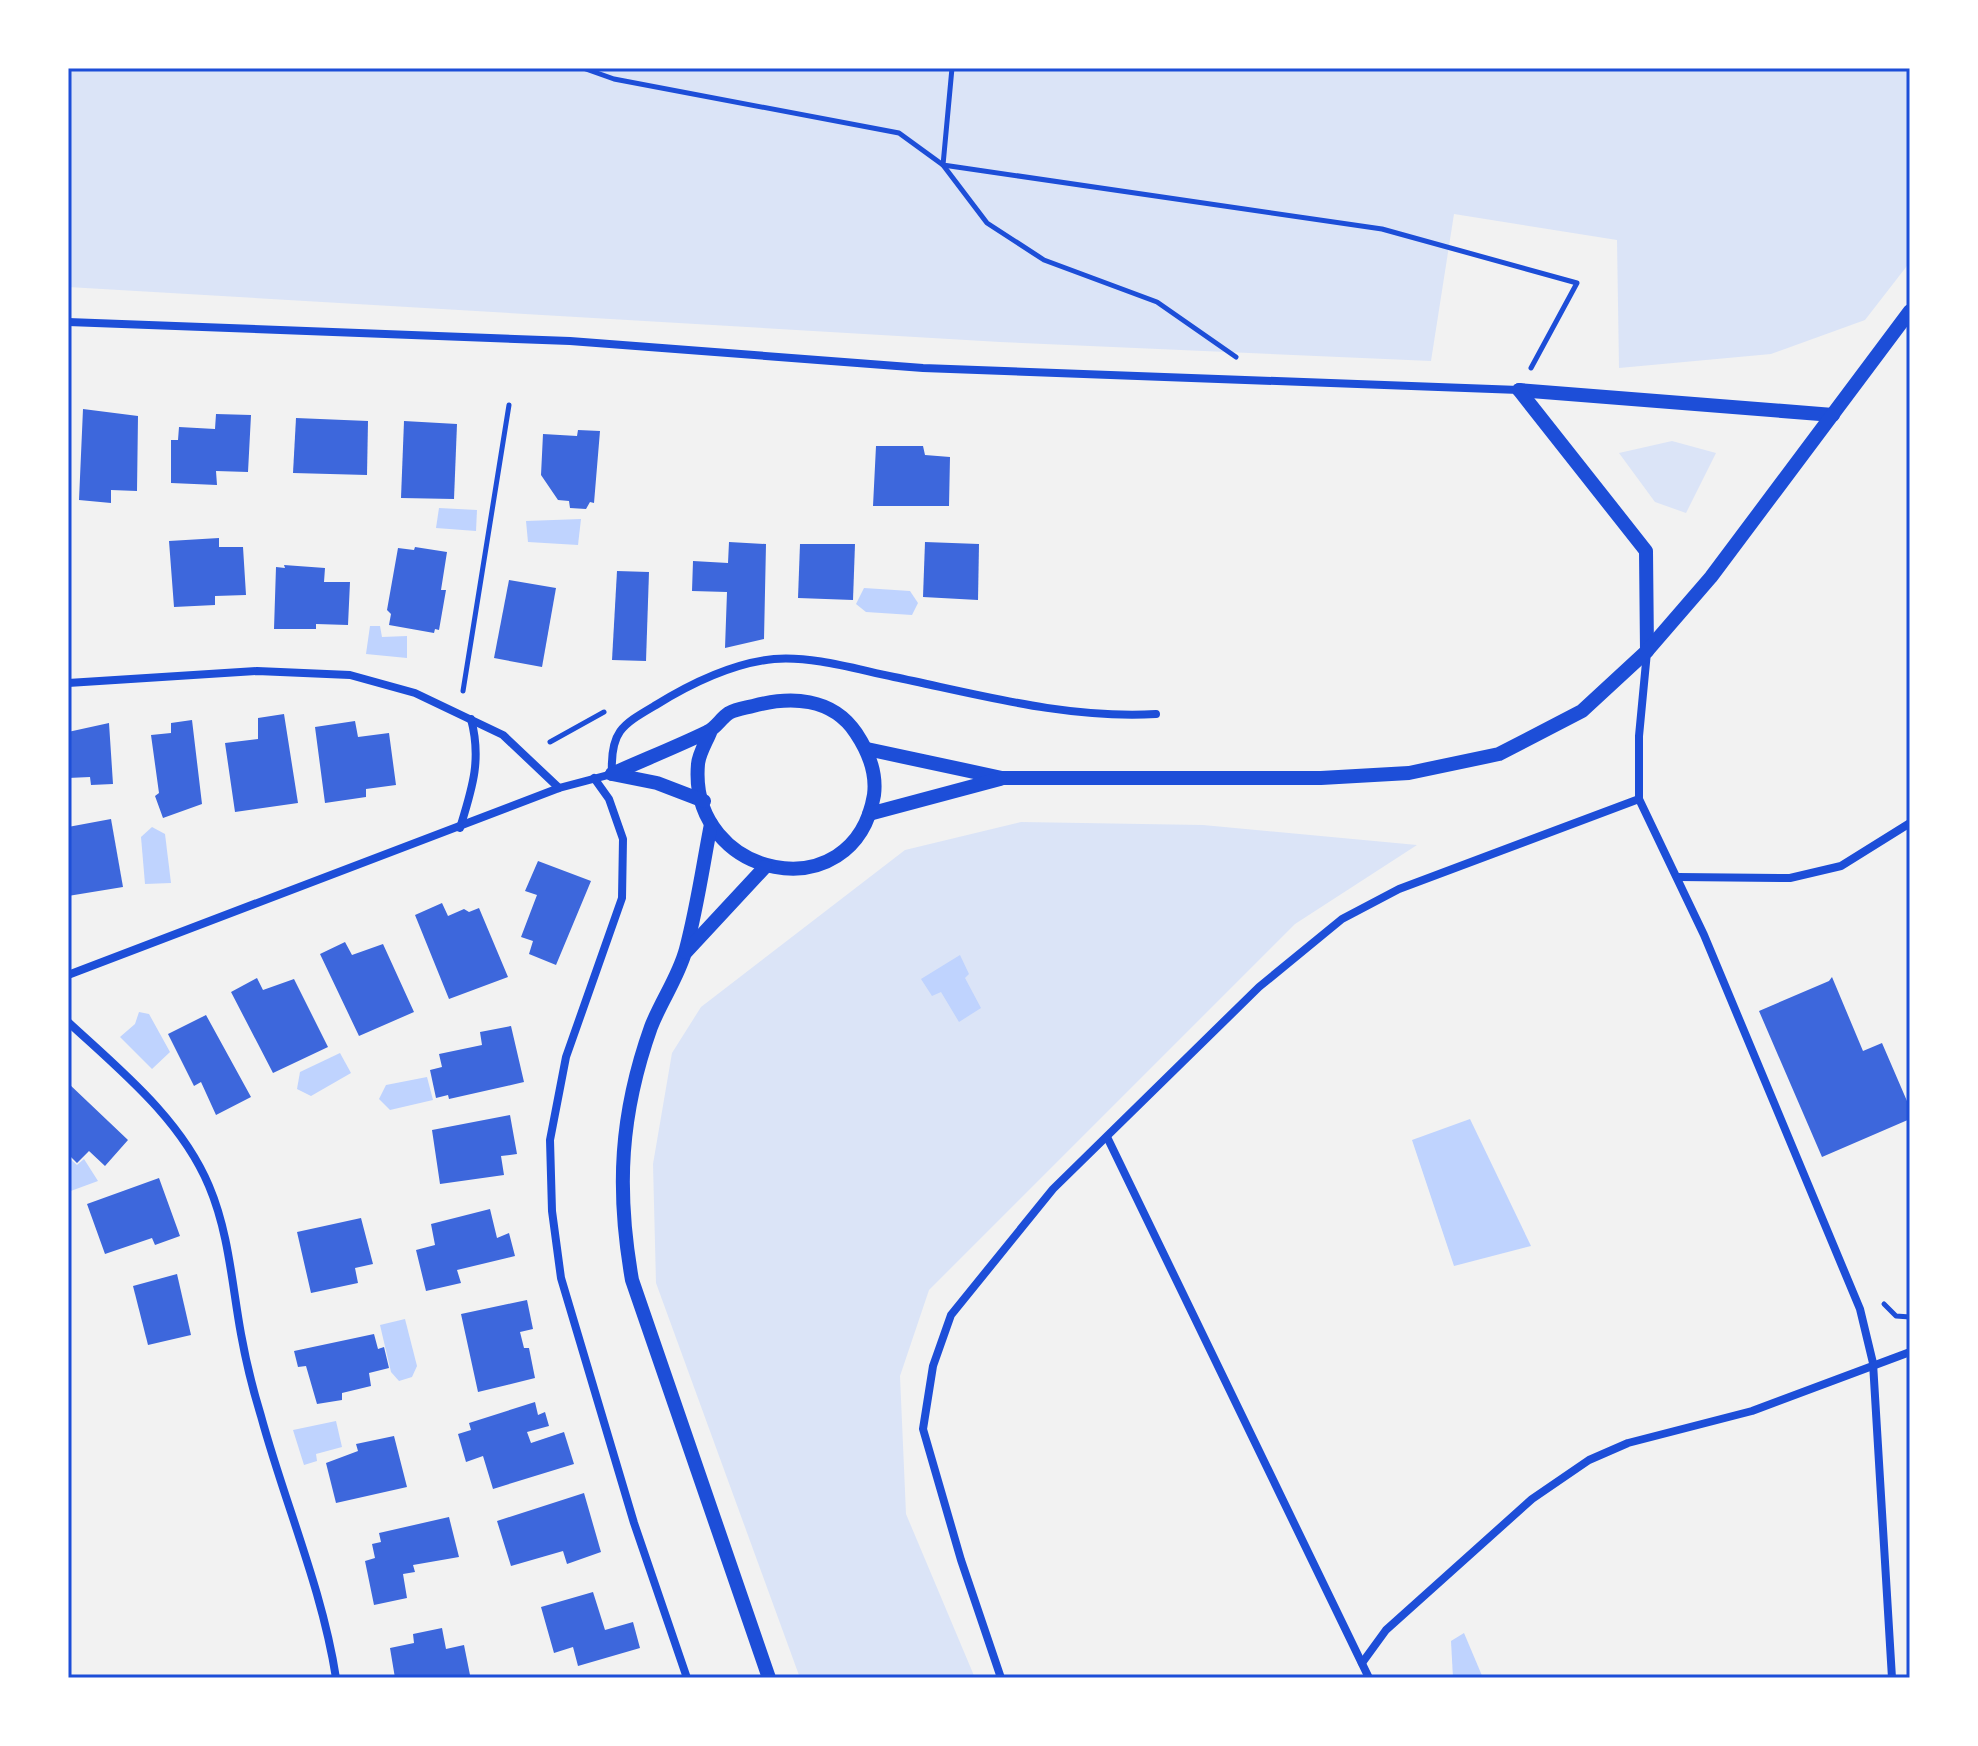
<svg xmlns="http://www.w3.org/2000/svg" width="1978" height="1746" font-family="'Roboto Condensed',sans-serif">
<rect width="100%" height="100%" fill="#f2f2f2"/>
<g fill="#dbe4f7">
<polygon points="68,68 1910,68 1910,262 1865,320 1771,354 1619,368 1617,240 1454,214 1431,361 1000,342 68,287"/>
<polygon points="1672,441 1716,453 1686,513 1655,502 1619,453"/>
<polygon points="1021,822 1203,825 1417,845 1295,924 929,1290 900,1376 906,1514 975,1678 800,1678 656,1283 653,1164 672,1053 701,1007 905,850"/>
</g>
<g fill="#bfd3fe">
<polygon points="439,508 477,510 476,531 436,528"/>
<polygon points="581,519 578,545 528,542 526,521"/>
<polygon points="864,588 910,591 918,603 912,615 866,612 856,604"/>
<polygon points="370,626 380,626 382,637 407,636 407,658 366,654"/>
<polygon points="152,827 165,834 171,883 145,884 141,837"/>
<polygon points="960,955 969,974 965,978 981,1008 959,1022 941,992 932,996 921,979"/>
<polygon points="139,1012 149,1014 170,1052 152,1069 120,1037 135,1024"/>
<polygon points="340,1053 351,1073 311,1096 297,1089 300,1072"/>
<polygon points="427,1077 433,1100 390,1110 379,1099 386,1085"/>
<polygon points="1470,1119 1531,1246 1454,1266 1412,1140"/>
<polygon points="68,1157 77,1165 84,1159 98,1181 68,1192"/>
<polygon points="405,1319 417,1366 412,1377 399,1381 391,1372 380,1325"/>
<polygon points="336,1421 342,1447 316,1454 317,1461 304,1465 293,1430"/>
<polygon points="1464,1633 1483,1678 1453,1678 1451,1641"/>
</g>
<g fill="#3d67dc">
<polygon points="83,409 138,416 137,491 111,490 111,503 79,500"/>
<polygon points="216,414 251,415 248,472 216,471 217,485 171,483 171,440 178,440 179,427 215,429"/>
<polygon points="296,418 368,421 367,475 293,473"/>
<polygon points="404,421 457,424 454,499 401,498"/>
<polygon points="578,430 600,431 594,503 590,502 586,509 570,508 569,501 558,500 541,475 543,434 577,436"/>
<polygon points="876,446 923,446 925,455 950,457 949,506 873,506"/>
<polygon points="219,538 219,547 243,547 246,595 215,596 215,605 174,607 169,541"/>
<polygon points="729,542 766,544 764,639 725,648 727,592 692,591 693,561 728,563"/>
<polygon points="925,542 979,544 978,600 923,597"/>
<polygon points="800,544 855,544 853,600 798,598"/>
<polygon points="415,547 447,552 441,590 446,590 439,630 435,629 434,633 389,625 391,614 387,610 398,548 414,550"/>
<polygon points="284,565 325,568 324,582 350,582 348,625 316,624 316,629 274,629 276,567 285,568"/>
<polygon points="617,571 649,572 646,661 612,660"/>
<polygon points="509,580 556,588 542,667 494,658"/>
<polygon points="284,714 298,803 235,812 225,743 258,739 258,718"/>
<polygon points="192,720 202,804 163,818 155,796 159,793 151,735 171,733 171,723"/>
<polygon points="355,721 358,737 389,733 396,785 366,789 366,797 325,803 315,727"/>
<polygon points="109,723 113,784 91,785 90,777 68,778 68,732"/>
<polygon points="111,819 123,887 68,896 68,827"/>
<polygon points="538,861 591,881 556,965 529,954 533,941 521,937 537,895 525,891"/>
<polygon points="442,903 448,916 464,909 469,912 479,908 508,977 449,999 415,915"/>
<polygon points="345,942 352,955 383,944 414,1012 359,1036 320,954"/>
<polygon points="1832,977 1863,1051 1882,1043 1910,1108 1910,1119 1822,1157 1759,1011 1829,981"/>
<polygon points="257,978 263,990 294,979 328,1047 273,1073 231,992"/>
<polygon points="206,1015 251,1097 216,1115 201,1082 194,1086 168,1034"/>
<polygon points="511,1026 524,1082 449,1099 448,1095 436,1098 430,1070 442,1067 439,1054 482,1045 480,1032"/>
<polygon points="68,1083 128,1140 105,1166 89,1151 77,1163 68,1154"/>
<polygon points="510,1115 517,1154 501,1156 504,1175 440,1184 432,1130"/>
<polygon points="159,1178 180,1236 155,1245 152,1238 105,1254 87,1204"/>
<polygon points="490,1209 497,1238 509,1233 515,1256 457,1270 461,1283 426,1291 416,1250 435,1245 431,1224"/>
<polygon points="361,1218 373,1264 355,1268 358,1283 311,1293 297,1232"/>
<polygon points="177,1274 191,1335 148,1345 133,1286"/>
<polygon points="527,1300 533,1329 520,1332 524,1348 529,1348 535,1378 478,1392 461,1314"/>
<polygon points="374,1334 378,1349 384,1347 389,1368 369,1373 371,1386 342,1393 342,1400 317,1404 306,1366 298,1367 294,1351"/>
<polygon points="535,1402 538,1415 545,1412 549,1426 527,1432 531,1443 564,1432 574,1464 493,1489 483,1456 466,1462 458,1434 471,1430 469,1423"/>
<polygon points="394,1436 407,1487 336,1503 326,1463 358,1451 356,1444"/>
<polygon points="584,1493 601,1552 567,1564 563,1551 511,1566 497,1521"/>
<polygon points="449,1517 459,1557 413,1565 415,1572 403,1574 407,1598 374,1605 365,1561 375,1558 372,1544 381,1542 379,1533"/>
<polygon points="593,1592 605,1630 633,1622 640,1648 578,1666 573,1647 554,1653 541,1607"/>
<polygon points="442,1628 446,1649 464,1645 470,1675 395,1678 390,1648 414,1643 413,1634"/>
</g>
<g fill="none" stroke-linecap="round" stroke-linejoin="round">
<g stroke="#1d4ed8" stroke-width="5">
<polyline points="583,68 614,79 899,133 943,165 987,223 1044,260 1157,302 1236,357"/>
<polyline points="952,68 943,165 1382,229 1577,283 1531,368"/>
<polyline points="463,691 509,405"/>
<polyline points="550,742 604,712"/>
<polyline points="1884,1304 1896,1316 1910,1317"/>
</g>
<g stroke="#1d4ed8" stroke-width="8">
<polyline points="68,322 570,341 923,368 1519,390"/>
<polyline points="1647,652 1639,736 1639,799 1704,935 1860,1309 1873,1363 1892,1678"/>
<polyline points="68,683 257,671 350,675 415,693 503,735 559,788"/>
<polyline points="594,778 609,799 623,839 622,898 566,1057 550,1140 552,1211 561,1278 634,1523 687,1678"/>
<path d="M460,828C472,789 482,760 471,719"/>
<polyline points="1678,877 1790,878 1841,866 1910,823"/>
<path d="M68,975L559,788L612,774C610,731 622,725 656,705C690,684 734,663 774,659C814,656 855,669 894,677C981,695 1066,719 1156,714"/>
<path d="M68,1022C120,1070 181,1119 209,1186C229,1233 232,1285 241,1334C246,1362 253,1390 261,1416C285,1504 322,1588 336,1678"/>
<polyline points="1108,1139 1369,1678"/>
<polyline points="1362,1663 1386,1630 1532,1499 1589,1460 1628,1443 1752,1411 1910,1352"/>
<polyline points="1001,1678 961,1560 923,1429 933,1366 951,1315 1053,1189 1259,987 1342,919 1399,889 1639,799"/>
</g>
<g stroke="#1d4ed8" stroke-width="14">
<polyline points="1519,390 1833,415"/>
<polyline points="1519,390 1646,551 1647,651"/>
<polyline points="867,749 1002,778 1321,778 1409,773 1499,754 1582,711 1647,651 1711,577 1910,311"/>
<path d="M612,774C643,760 676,747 707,732C716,728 721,718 729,713C736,709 745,708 753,706C790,696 832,697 856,733C868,751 877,772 874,795C854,913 688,879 698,764C699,753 707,741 711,730"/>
<polyline points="612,774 657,783 704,801"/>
<polyline points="869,814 1000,779"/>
<path d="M711,824C703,865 697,908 686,949C679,976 661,1001 651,1027C620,1114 616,1189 632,1280L769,1678"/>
<polyline points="686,952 765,867"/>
</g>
</g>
<rect width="1978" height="1746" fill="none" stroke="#ffffff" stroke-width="140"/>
<rect x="70" y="70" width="1838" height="1606" fill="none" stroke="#1d4ed8" stroke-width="3"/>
</svg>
